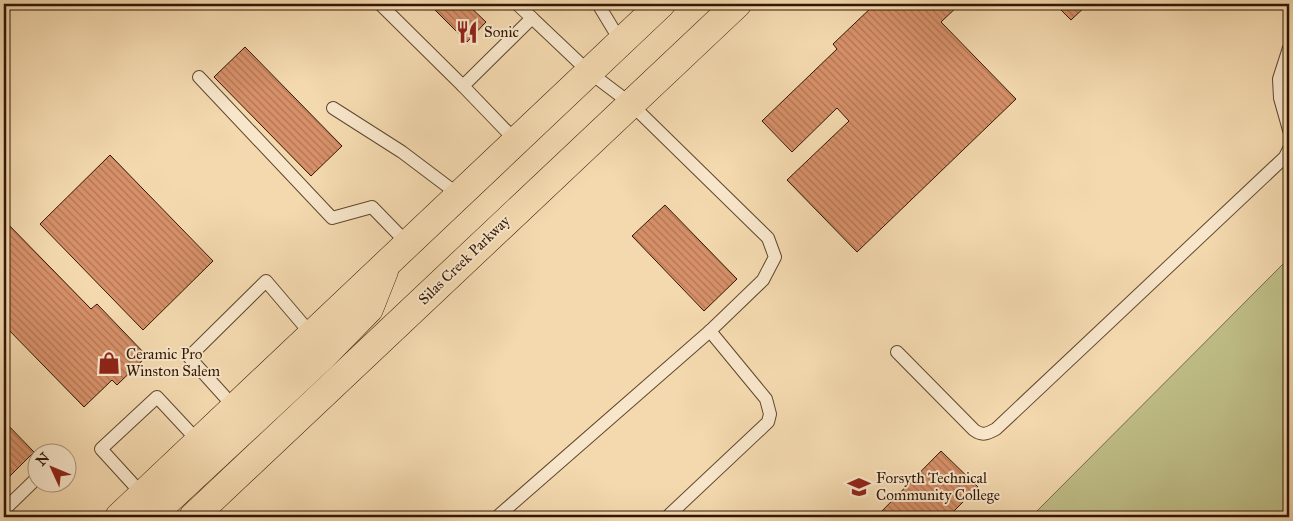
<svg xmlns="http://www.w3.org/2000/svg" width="1293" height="521" font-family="'IM FELL Great Primer',serif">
<defs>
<pattern id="building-back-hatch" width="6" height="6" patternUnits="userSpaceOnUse" patternTransform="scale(1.25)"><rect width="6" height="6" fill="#d79069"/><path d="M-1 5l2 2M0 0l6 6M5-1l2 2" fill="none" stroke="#af7554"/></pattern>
</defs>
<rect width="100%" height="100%" fill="#f4d9af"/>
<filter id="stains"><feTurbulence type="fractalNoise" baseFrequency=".004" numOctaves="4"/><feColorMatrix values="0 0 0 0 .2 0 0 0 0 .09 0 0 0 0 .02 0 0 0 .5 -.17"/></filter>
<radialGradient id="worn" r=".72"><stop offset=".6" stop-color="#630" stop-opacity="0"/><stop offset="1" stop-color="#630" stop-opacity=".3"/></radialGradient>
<polygon fill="#bfbe88" stroke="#786a46" points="1289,258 1289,517 1031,517"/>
<g fill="url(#building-back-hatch)" stroke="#301703">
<polygon points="429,4 467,4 486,22 467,42"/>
<polygon points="875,4 960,4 941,22 1016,99 857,252 787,180 849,121 837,108 792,152 762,121 837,49 833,44"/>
<polygon points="1055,4 1088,4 1071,20"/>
<polygon points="245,47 342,146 311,176 214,77"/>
<polygon points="110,155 213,261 143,330 40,224"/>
<polygon points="665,205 737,279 704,311 632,236"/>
<polygon points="4,220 91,309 97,304 147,356 117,385 112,380 84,407 4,325"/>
<polygon points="4,421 34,452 7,479 4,476"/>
<polygon points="941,451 978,487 948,517 880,517 878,515"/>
</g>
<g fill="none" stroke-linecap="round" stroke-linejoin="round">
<defs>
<g id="service">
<polyline points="380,4 463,86"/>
<polyline points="517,4 532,18"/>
<polyline points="598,4 621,42"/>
<polyline points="1289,48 1279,79 1280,98 1289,130"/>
<polyline points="199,77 332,218 372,207 408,244"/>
<polyline points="333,108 402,152 459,195"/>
<path d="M897,352L974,430C982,436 987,434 996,429L1285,157L1289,149"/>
<polyline points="235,408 189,357 266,281 312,335"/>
<polyline points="143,495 101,449 157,397 199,442"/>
<polyline points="4,510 38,477"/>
<polyline points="497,517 710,331 763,280 775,257 768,238 630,103 589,72 532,18 463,86 516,141"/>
<polyline points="667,517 768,422 770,414 766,399 710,331"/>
</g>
<g id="primary">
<polyline points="119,517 661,4"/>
<polyline points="150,517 322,357 369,309 384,271"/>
<polyline points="193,517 737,4"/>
</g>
</defs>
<use href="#service" stroke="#61482e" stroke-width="14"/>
<use href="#primary" stroke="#301703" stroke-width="29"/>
<use href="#service" stroke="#f8e6cb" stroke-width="12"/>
<use href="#primary" stroke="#f4d9af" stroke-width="28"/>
</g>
<defs>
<symbol id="restaurant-bare" viewBox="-9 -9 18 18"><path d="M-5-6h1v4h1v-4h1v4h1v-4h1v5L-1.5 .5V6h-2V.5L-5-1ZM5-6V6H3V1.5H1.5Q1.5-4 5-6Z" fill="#8f2418" stroke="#f8e6cb" stroke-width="2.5" paint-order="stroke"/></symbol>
<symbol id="shop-bare" viewBox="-9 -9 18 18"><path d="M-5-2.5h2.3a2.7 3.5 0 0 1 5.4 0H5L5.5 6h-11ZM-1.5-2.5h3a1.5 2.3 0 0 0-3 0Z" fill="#8f2418" stroke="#f8e6cb" stroke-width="2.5" paint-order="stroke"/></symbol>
<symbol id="university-bare" viewBox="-9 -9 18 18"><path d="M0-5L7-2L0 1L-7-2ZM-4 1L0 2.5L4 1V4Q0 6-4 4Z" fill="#8f2418" stroke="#f8e6cb" stroke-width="2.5" paint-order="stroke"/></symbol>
</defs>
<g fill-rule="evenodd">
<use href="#restaurant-bare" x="451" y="16" width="32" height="32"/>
<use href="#shop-bare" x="93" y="347" width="32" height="32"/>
<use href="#university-bare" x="843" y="471" width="32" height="32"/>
</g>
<g text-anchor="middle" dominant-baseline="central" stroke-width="4" stroke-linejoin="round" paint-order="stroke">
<g font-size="15" fill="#301703" stroke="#f8e6cb" text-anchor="start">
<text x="484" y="32">Sonic</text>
<text x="126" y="354">Ceramic Pro<tspan x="126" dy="17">Winston Salem</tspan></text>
<text x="876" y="478">Forsyth Technical<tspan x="876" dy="17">Community College</tspan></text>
</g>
<g font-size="15" fill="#301703" stroke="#f8e6cb">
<text transform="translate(464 260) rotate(-44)">Silas Creek Parkway</text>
</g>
</g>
<rect width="1293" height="521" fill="none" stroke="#f4d9af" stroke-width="20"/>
<rect x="5" y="5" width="1283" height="511" fill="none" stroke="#301703" stroke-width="2.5"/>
<rect x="10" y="10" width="1273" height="501" fill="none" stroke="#301703"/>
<g transform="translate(52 468) rotate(314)"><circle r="24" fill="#f8e6cb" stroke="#a8937b"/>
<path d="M0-4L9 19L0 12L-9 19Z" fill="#8f2418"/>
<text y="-8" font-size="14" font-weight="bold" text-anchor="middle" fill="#301703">N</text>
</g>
<rect width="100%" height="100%" filter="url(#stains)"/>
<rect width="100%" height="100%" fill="url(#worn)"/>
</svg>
